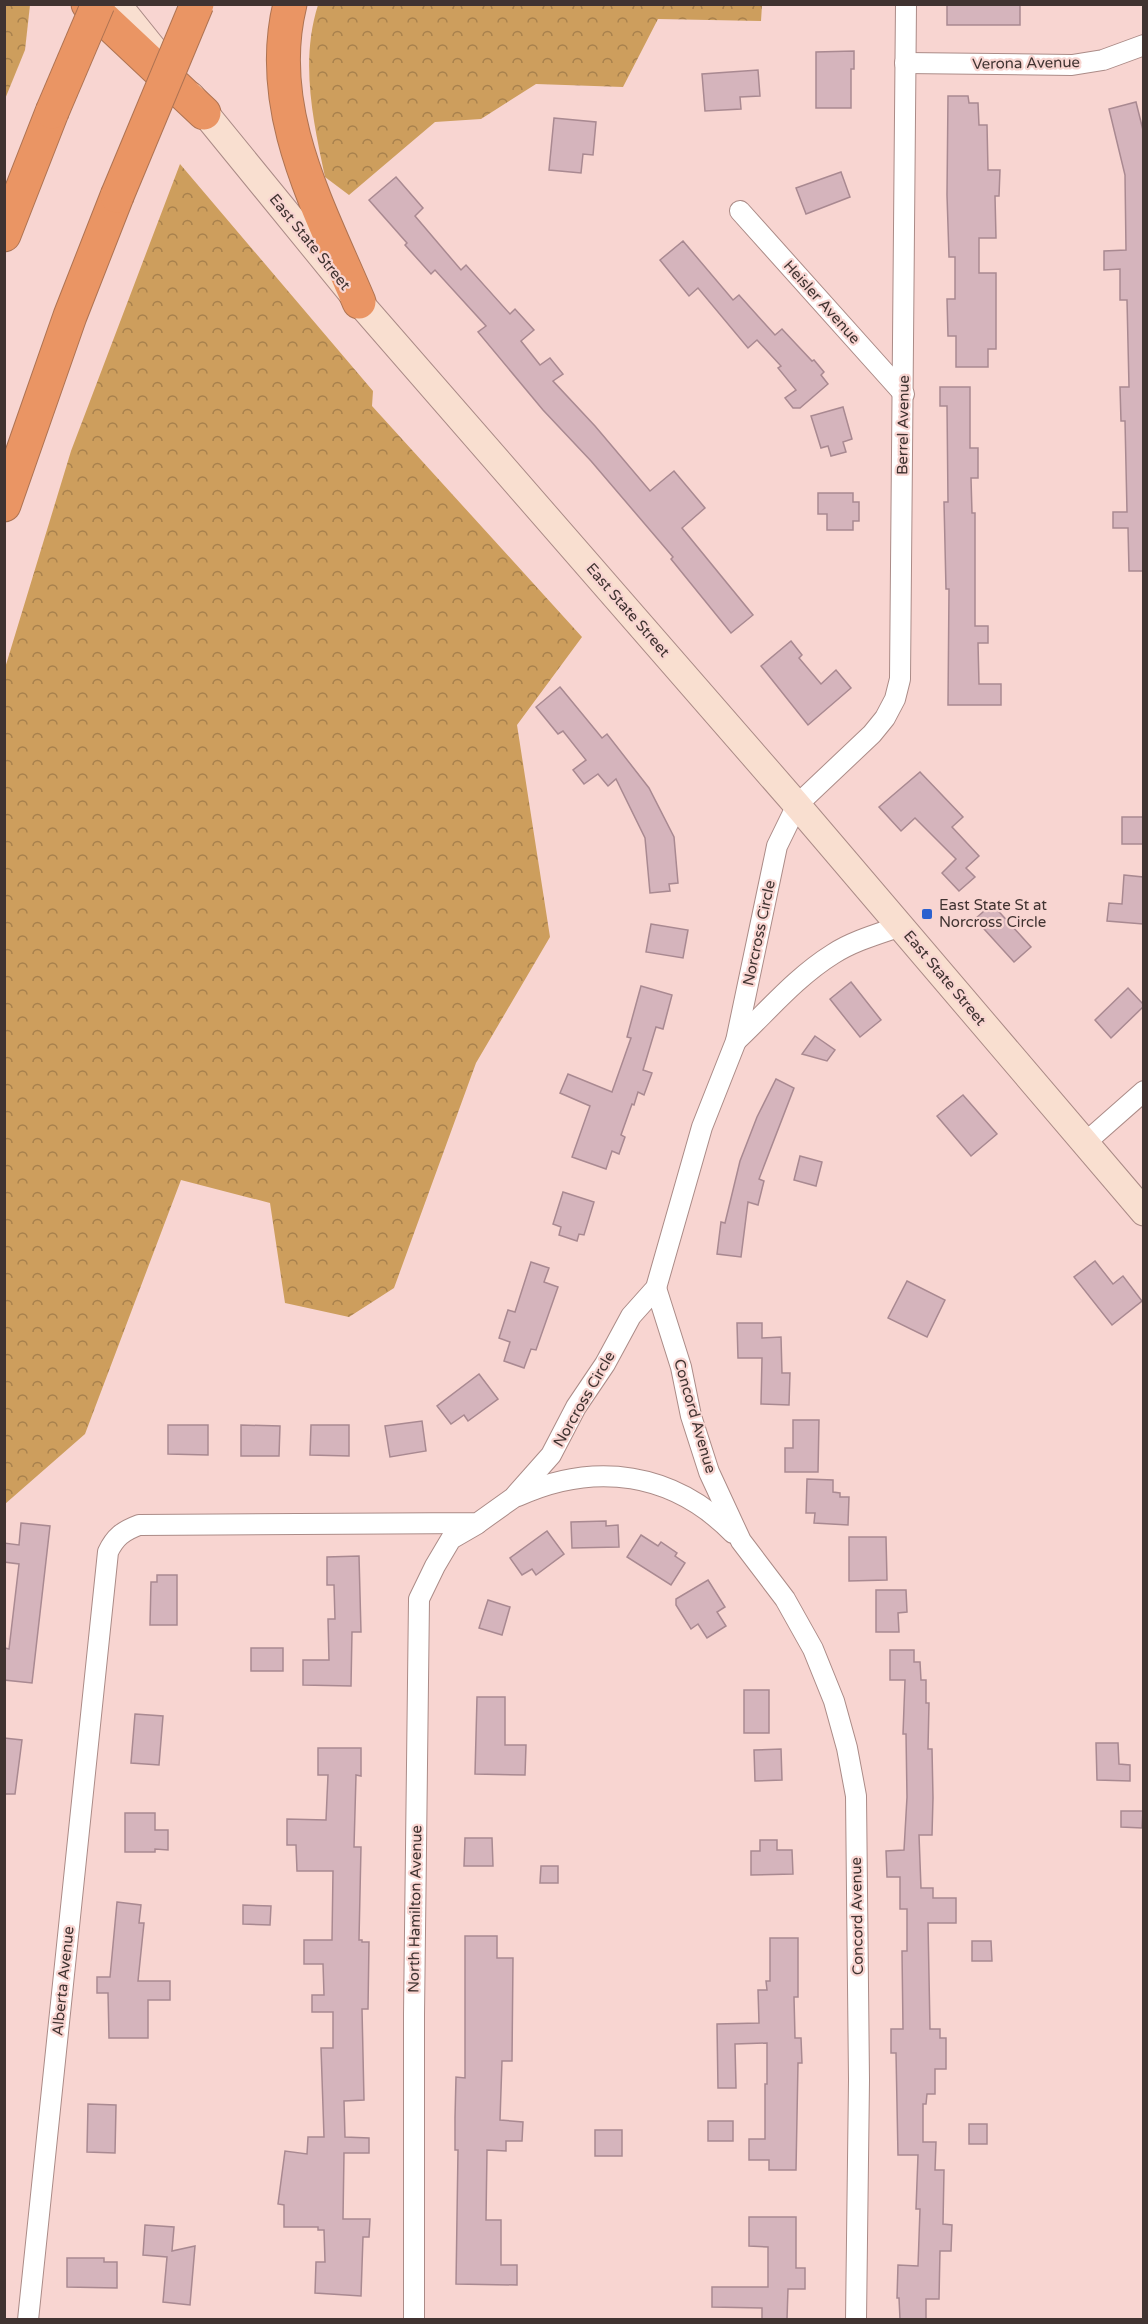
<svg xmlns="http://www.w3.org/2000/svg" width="1148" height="2324" font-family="'Varela Round',sans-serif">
<defs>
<pattern id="forest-crowns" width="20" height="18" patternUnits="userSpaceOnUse" patternTransform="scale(1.5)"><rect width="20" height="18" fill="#cd9e5d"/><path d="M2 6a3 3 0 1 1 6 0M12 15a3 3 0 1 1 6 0" fill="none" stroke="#a8814d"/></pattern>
</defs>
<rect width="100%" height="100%" fill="#f8d5d1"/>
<g fill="url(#forest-crowns)">
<polygon points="5,4 30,5 25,50 5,99"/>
<path d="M318,5V4L762,5L761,21L658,19L623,87L536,84L481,119L435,122L349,195L325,177C313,120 300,62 318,5Z"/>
<polygon points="180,164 373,391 372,406 582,637 517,725 550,937 476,1063 394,1288 349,1317 285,1303 270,1203 181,1180 85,1434 5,1504 5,668 71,451"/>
</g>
<g fill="#d5b4bc" stroke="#a98991" stroke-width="1.5">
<rect x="947" y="4" width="73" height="21"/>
<polygon points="854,51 854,69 851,69 851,108 816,108 816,52"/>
<polygon points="758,70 760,96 740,97 741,109 705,111 702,74"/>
<polygon points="948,96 968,96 969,103 978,103 979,125 987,125 988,170 1000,170 999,196 995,196 996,238 979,238 979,273 996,273 996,349 988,349 988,367 956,367 956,336 948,336 947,299 955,299 955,257 949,257 947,195"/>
<polygon points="1136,102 1143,130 1143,571 1129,571 1128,528 1113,528 1113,512 1127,512 1125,421 1121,421 1120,387 1129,387 1127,300 1120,300 1120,269 1104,270 1104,251 1126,250 1125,175 1109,109"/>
<polygon points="554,118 596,122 593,155 583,154 581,173 549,170"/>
<polygon points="841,172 850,197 806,214 796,188"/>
<polygon points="396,177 423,208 415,216 461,270 466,265 510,314 515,309 534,330 521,341 540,365 550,358 563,374 553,381 595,426 650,491 674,471 705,508 682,528 753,615 731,633 671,559 673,557 591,461 543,410 478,332 486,326 435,270 431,274 405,245 407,243 369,200"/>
<polygon points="683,241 733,300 739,295 775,335 782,329 812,361 814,360 824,372 821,375 828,384 800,408 793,408 785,398 796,390 778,368 781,366 757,340 748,348 698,288 689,296 660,260"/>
<polygon points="940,387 970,387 970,448 978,448 978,478 971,478 972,513 975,513 975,626 988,626 988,643 978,643 979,684 1001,684 1001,705 948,705 949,589 946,589 944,502 948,502 947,406 940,406"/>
<polygon points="843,407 852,439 843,442 846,452 831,456 828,446 821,448 811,416"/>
<polygon points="818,493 853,493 853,502 859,502 859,521 853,521 853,530 827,530 827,514 818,514"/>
<polygon points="791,641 802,655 799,658 821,684 836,670 851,688 808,725 761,666"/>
<polygon points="560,687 602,738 607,734 649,788 674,837 678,883 669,884 670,891 650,893 645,838 616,779 608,786 598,774 584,784 573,770 586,760 563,731 558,734 536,707"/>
<polygon points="920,772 963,817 952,827 979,856 966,868 975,877 959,891 942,873 956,859 915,818 901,831 879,807"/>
<rect x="1122" y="817" width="21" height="27"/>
<polygon points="1124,875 1143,877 1143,924 1107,921 1109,903 1122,904"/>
<polygon points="992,904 1031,947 1014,962 975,919"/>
<polygon points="651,924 688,930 683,958 646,952"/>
<polygon points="851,982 881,1020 860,1037 830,999"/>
<polygon points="641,986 672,995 663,1029 656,1027 643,1070 652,1073 644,1095 638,1092 634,1105 632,1104 621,1135 625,1137 619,1154 612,1151 606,1169 572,1157 590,1106 560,1093 568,1074 612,1092 631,1038 627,1037"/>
<polygon points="1128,988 1143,1004 1143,1007 1111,1038 1095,1020"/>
<polygon points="815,1036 835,1050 827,1061 802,1054"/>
<polygon points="776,1079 794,1088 759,1179 764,1181 758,1205 748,1202 741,1257 717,1254 721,1222 725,1223 740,1161 757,1117"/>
<polygon points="963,1095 997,1134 971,1156 937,1116"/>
<polygon points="800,1156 822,1162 816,1186 794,1180"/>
<polygon points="563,1192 594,1202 584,1235 579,1234 577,1241 559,1235 561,1227 553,1224"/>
<polygon points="1095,1261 1113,1284 1123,1276 1142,1301 1112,1325 1074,1277"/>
<polygon points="531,1262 549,1268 544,1282 558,1287 536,1350 531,1349 524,1368 504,1361 510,1342 499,1338 508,1310 515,1312"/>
<polygon points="907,1281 945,1300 927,1337 888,1318"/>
<polygon points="737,1323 762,1323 762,1338 781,1337 782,1373 790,1373 789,1405 761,1404 762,1358 738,1358"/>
<polygon points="479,1374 498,1399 468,1421 464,1415 451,1424 437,1406"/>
<polygon points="793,1420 819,1420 818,1472 785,1472 785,1448 793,1448"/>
<polygon points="422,1421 426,1451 390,1457 385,1426"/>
<polygon points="168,1425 208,1425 208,1455 168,1454"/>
<polygon points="241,1425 280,1426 279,1456 241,1456"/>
<polygon points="311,1425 349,1425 349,1456 310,1455"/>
<polygon points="807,1479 833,1480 833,1492 840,1493 840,1497 849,1497 848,1525 814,1523 815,1513 806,1513"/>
<polygon points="606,1521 606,1526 618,1525 619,1547 572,1548 571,1522"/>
<polygon points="21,1523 50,1526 32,1683 4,1680 5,1648 9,1649 19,1564 4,1562 4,1543 19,1545"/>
<polygon points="547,1531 564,1554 536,1575 532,1569 522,1575 510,1558"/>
<polygon points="641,1535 658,1546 661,1542 677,1553 675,1556 685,1563 671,1585 627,1557"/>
<polygon points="849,1537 886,1537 887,1580 849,1581"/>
<polygon points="359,1556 361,1632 352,1632 351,1686 303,1685 303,1660 329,1660 328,1619 335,1619 334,1585 327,1585 327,1557"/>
<polygon points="157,1575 177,1575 177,1625 150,1625 151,1582 157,1582"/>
<polygon points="708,1580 725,1607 717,1612 726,1626 707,1638 698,1624 691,1629 676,1605 676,1599"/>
<polygon points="876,1590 906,1590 907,1612 898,1613 899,1632 876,1632"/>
<polygon points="488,1600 510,1607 502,1635 479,1628"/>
<rect x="251" y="1648" width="32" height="23"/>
<polygon points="890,1650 914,1650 914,1662 920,1662 921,1680 926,1680 926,1703 929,1703 928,1749 932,1749 933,1798 932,1835 919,1835 921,1888 933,1888 933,1898 956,1898 956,1923 928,1923 930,2029 940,2029 940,2038 946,2038 946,2069 935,2069 935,2094 927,2094 926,2104 923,2104 923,2142 936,2142 935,2170 944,2170 943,2224 952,2225 951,2251 940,2251 939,2299 926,2299 926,2319 900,2319 899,2298 897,2298 898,2265 918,2266 920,2209 916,2209 918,2155 898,2155 896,2053 891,2053 891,2029 903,2029 902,1951 907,1951 907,1909 900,1909 900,1877 887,1877 886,1851 904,1850 907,1797 906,1734 903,1734 905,1680 890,1680"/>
<rect x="744" y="1690" width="25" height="43"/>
<polygon points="477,1697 505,1697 505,1745 526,1745 525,1775 475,1774"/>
<polygon points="135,1714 163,1716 159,1765 131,1763"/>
<polygon points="4,1738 22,1740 15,1794 4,1794"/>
<polygon points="1096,1743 1118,1743 1119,1764 1130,1765 1130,1781 1097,1780"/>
<polygon points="318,1748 361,1748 361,1776 356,1775 354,1847 361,1847 359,1940 362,1940 362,1942 369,1942 368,2009 362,2009 364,2100 344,2101 345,2137 369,2138 369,2153 344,2153 343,2219 370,2219 369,2237 363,2237 361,2296 315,2293 316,2262 325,2262 324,2230 318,2230 318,2227 284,2227 284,2205 278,2204 285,2151 307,2154 308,2137 324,2137 321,2048 333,2048 333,2012 312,2012 312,1995 324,1995 323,1964 304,1964 304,1940 332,1940 333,1871 297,1871 296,1845 287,1845 287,1819 326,1820 328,1775 318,1775"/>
<polygon points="781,1749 782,1780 755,1781 754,1750"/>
<polygon points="1121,1811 1143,1811 1142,1828 1121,1827"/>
<polygon points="125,1813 155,1813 155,1830 168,1830 168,1850 155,1849 155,1852 125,1852"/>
<polygon points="465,1838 492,1838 493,1866 464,1866"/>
<polygon points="760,1840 777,1840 777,1850 792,1850 793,1874 751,1875 751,1851 760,1851"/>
<polygon points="541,1866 558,1866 558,1883 540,1883"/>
<polygon points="117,1902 141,1905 139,1923 144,1923 138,1981 170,1981 170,2000 148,2000 148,2038 109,2038 108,1993 97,1993 97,1977 110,1977"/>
<polygon points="243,1905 271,1906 270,1925 243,1924"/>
<polygon points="465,1936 497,1936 497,1958 513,1958 512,2061 502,2061 500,2120 523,2122 522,2141 506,2141 506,2151 487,2150 486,2220 501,2220 501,2265 517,2265 517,2285 456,2284 458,2150 455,2150 455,2118 456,2077 465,2078"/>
<polygon points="770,1938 798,1938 798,1997 794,1997 795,2038 801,2038 802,2063 798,2063 796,2170 769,2170 769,2160 749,2160 749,2139 765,2139 765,2084 767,2084 767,2043 735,2044 736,2088 718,2088 717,2024 759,2023 758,1990 767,1990 766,1981 770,1981"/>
<polygon points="972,1941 991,1941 992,1961 972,1961"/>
<polygon points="88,2104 116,2105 115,2153 87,2152"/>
<rect x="708" y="2121" width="25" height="20"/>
<rect x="969" y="2124" width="18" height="20"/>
<rect x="595" y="2130" width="27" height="26"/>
<polygon points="749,2217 796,2217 796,2268 805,2268 805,2289 788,2289 787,2319 762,2319 762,2308 712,2307 712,2287 768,2287 768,2247 749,2246"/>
<polygon points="145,2225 174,2227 172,2251 195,2246 190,2305 163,2302 167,2257 143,2255"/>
<polygon points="67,2258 104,2258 104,2262 117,2262 117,2288 67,2287"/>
</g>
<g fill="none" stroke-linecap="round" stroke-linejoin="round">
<defs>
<g id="street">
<polyline points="905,63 1072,65 1103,60 1144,45"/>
<polyline points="740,211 904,394"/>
<path d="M736,1041C767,1012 796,977 833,954C853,941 878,934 901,926"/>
<polyline points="1085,1143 1144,1091"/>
<polyline points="656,1288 681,1367 691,1416 709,1472 741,1541 785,1599 813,1649 834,1701 847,1748 856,1796 859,2080 856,2320"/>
<path d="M518,1496C595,1461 673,1472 733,1533"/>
<path d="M28,2320L108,1552C115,1537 123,1531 139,1525L478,1523L513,1498L551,1455L576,1407L605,1364L631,1316L656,1288L702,1127L736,1041L777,846L797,805L872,734L885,718L895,699L900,679L906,4"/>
<polyline points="414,2320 414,2014 419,1599 435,1566 451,1539 477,1524"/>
</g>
<g id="secondary">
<polyline points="117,4 154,50"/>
<polyline points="191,96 359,302 797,805 1144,1212"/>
</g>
<g id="highway">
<polyline points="88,4 204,113"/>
<path d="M290,4C264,110 319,207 359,302"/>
<polyline points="4,235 52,112"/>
<polyline points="4,505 70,316 117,196"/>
</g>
</defs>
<use href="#street" stroke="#ab8b87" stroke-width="22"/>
<use href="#secondary" stroke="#ab8b87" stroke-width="29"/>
<use href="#highway" stroke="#ae7352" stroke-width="35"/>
<use href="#street" stroke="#fff" stroke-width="20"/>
<use href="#secondary" stroke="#f9dfd0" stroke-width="27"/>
<use href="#highway" stroke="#ea9564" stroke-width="33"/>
<defs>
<g id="highway-bridge">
<polyline points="52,112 98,4"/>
<polyline points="117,196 197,4"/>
</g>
</defs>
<use href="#highway-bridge" stroke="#ae7352" stroke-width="35" stroke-linecap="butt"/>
<use href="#highway-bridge" stroke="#ea9564" stroke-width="33"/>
</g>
<rect fill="#2c61cf" stroke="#f8d5d1" stroke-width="2" x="921" y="908" width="12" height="12" rx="3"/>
<g text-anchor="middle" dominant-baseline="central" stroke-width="4.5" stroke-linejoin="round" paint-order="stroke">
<g font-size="15" fill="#403331" stroke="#f8d5d1">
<text transform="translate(1026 63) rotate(-1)">Verona Avenue</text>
<text transform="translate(310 242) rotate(51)">East State Street</text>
<text transform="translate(822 302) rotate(48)">Heisler Avenue</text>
<text transform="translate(903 425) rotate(-89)">Berrel Avenue</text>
<text transform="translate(628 610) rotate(49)">East State Street</text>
<text transform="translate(759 933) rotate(-78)">Norcross Circle</text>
<text transform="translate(945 978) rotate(50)">East State Street</text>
<text transform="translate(584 1399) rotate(-60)">Norcross Circle</text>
<text transform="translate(695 1416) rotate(74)">Concord Avenue</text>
<text transform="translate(415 1909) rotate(-89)">North Hamilton Avenue</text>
<text transform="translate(857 1916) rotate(-91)">Concord Avenue</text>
<text transform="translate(63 1981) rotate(-84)">Alberta Avenue</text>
</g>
<g font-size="15" fill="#403331" stroke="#f8d5d1" text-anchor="start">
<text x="939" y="905">East State St at<tspan x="939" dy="17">Norcross Circle</tspan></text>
</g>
</g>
<rect width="1148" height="2324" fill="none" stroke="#403331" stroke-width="12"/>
</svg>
